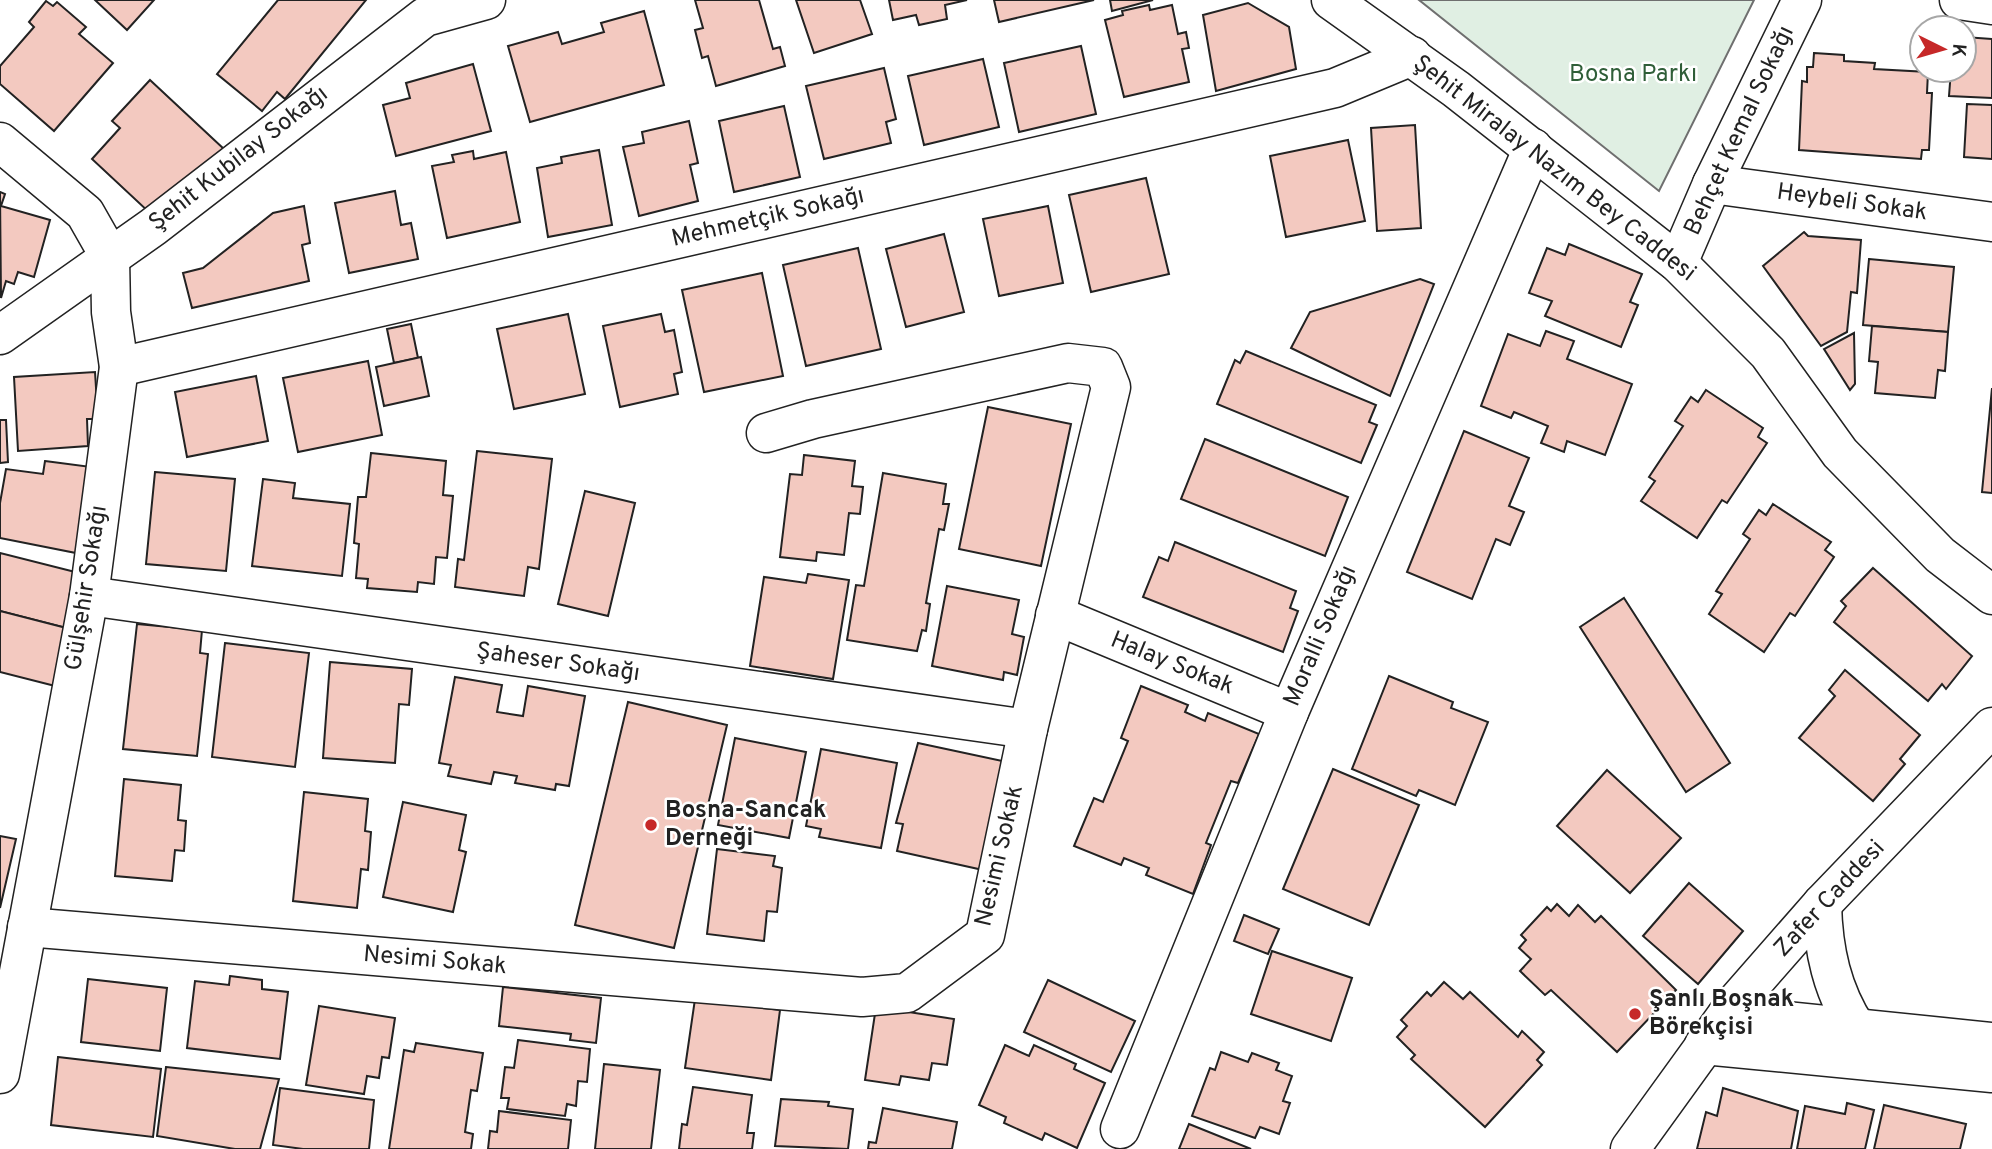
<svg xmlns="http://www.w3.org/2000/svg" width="1992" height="1149" font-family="Overpass,sans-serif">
<rect width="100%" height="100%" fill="#fff"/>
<polygon fill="#e0efe3" stroke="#6f6f6f" stroke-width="2" points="1419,0 1754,0 1659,191"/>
<g fill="#f3c9c0" stroke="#222" stroke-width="2">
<polygon points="95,0 154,0 127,30"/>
<polygon points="278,0 366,0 285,99 277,92 262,111 217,74"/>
<polygon points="695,0 759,0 773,49 780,47 785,66 716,86 708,56 702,58 695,30 703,28"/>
<polygon points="796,0 860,0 872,34 814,53"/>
<polygon points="889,0 967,0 945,5 947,19 919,25 916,15 893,20"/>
<polygon points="994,0 1094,0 999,22"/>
<polygon points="1110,0 1153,0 1112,11"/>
<polygon points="46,1 53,6 57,2 86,27 79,34 113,63 54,131 0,84 0,66 34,27 29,22"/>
<polygon points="1248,3 1289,27 1296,69 1216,91 1203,15"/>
<polygon points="1149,5 1150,10 1172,5 1178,34 1186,32 1189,48 1182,49 1189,82 1124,97 1105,20 1123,15 1122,11"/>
<polygon points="644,11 664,85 530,122 508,46 558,32 562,44 604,32 601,23"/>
<polygon points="1964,37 1992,39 1992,98 1949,96 1951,70 1964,70"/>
<polygon points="1081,46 1096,114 1019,132 1004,63"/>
<polygon points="1814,53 1844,55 1844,61 1875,63 1874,69 1928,72 1927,93 1932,93 1929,150 1922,150 1921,159 1799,150 1802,81 1807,82 1807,67 1813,67"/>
<polygon points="983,59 999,127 924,145 908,76"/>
<polygon points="473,64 491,131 396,156 383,105 410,98 406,83"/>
<polygon points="884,68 896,119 886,122 891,143 824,159 806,86"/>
<polygon points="150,80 225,150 152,215 92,159 120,128 112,121"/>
<polygon points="1967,104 1992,105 1992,159 1964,157"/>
<polygon points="784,106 800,177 734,192 719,121"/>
<polygon points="689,121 698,163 690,165 698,201 639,216 623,147 644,143 642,132"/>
<polygon points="1415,125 1421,228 1377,231 1371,128"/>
<polygon points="1348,140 1365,221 1286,237 1270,156"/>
<polygon points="599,150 612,225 548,237 537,168 562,163 561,157"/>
<polygon points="473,151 474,159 506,152 520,222 447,238 432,166 454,162 452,155"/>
<polygon points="1146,178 1169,274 1091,292 1069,195"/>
<polygon points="395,191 401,225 411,223 418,259 349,273 335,203"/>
<polygon points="0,192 5,194 1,206 50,220 34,277 18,272 14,284 6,281 1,298"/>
<polygon points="304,206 310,243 302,245 309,281 192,308 183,273 203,268 273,213"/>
<polygon points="1048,206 1063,283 999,296 983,219"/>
<polygon points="1804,232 1808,236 1861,240 1857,293 1851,292 1847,332 1821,346 1763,266"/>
<polygon points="944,234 964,312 906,327 886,249"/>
<polygon points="1569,244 1642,274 1630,302 1638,305 1621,347 1545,316 1552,301 1529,293 1547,248 1565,255"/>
<polygon points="858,248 881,349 806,366 783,265"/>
<polygon points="1869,259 1954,267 1948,332 1863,325"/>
<polygon points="762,273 783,376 704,392 682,290"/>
<polygon points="1420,279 1434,284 1390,396 1291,348 1310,312"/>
<polygon points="568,314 585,394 514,409 497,329"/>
<polygon points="661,314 665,332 674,330 682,372 674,374 678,394 620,407 603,326"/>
<polygon points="411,324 418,358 394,363 387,329"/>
<polygon points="1872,326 1948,332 1945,371 1938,370 1935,398 1875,393 1878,362 1869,361"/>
<polygon points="1546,331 1574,341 1567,359 1632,384 1605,455 1567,441 1564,452 1541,443 1548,426 1514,412 1511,418 1481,406 1508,334 1540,346"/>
<polygon points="1854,333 1855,384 1850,390 1824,349"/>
<polygon points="1246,351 1376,405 1369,422 1377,425 1361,463 1217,404 1235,360 1240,363"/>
<polygon points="421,357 429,396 384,406 376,367"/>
<polygon points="368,361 382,435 298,452 283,378"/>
<polygon points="95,372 98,419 87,419 88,446 18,451 14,377"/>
<polygon points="256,376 268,441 187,457 175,392"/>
<polygon points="1992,388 1992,493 1982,492"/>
<polygon points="1706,390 1763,428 1758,437 1767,443 1727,503 1722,500 1697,538 1641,501 1655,481 1649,477 1683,426 1675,421 1691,397 1698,402"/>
<polygon points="988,407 1071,424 1041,566 959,549"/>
<polygon points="0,420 6,420 8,462 0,463"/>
<polygon points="1464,431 1529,458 1509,506 1524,512 1510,545 1496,539 1472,599 1407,572"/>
<polygon points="1205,439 1348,497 1325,556 1181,499"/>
<polygon points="477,451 552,459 539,569 528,567 524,596 455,587 458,559 464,560"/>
<polygon points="371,453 446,461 443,495 453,496 447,558 436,557 434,584 418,582 417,592 367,588 368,579 356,578 359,544 354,543 358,497 366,497"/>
<polygon points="804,455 855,461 852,486 863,487 860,514 849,513 844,555 817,552 816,561 780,557 790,474 802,475"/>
<polygon points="45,461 99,468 81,554 0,538 0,503 6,469 43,474"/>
<polygon points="155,472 235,479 226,571 146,564"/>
<polygon points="883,473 946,484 943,504 949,504 944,530 939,529 926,603 930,604 926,631 922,630 917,651 847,640 856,585 864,586"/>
<polygon points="263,479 295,483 293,498 350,504 342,576 252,566"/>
<polygon points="585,491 635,503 608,616 558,604"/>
<polygon points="1773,504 1831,542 1825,550 1834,557 1795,616 1790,613 1764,652 1709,614 1722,594 1716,591 1750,539 1743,534 1759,510 1766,515"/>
<polygon points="1175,542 1296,591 1290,608 1298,611 1283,652 1143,597 1159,557 1168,561"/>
<polygon points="0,553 91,576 78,631 0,611"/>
<polygon points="1873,568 1972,656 1946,689 1942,684 1928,701 1834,622 1846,606 1841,601"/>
<polygon points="808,574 849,580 833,679 750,666 764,577 806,583"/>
<polygon points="947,586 1019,600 1012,634 1024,637 1017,675 1004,672 1003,680 932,666"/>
<polygon points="1624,598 1730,763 1686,792 1580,627"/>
<polygon points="0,611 78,631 63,688 0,672"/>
<polygon points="137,624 202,630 200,653 208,654 197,756 123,749"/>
<polygon points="225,643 309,653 295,767 212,757"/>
<polygon points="330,662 412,669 409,705 399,704 395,763 323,758"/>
<polygon points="1845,670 1920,735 1900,759 1905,764 1873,801 1799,738 1835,696 1829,690"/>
<polygon points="1389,676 1453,702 1451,708 1488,722 1455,805 1419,790 1416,796 1352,769"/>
<polygon points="455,677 502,685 497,712 523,716 528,686 585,696 569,786 556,784 555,790 515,783 517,776 494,772 491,784 448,776 451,765 439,763"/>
<polygon points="1141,686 1188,705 1185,712 1205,721 1208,713 1259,734 1238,783 1231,781 1206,843 1211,845 1193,894 1146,875 1149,868 1124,858 1121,865 1074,846 1094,798 1103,802 1128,741 1121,738"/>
<polygon points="628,702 727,725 674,948 575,925"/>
<polygon points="735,738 806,752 789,838 718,825"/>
<polygon points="918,743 1007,762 983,870 897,851 903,824 896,823"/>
<polygon points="821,749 897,763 881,848 819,837 821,829 806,826"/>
<polygon points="1333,769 1419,805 1369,925 1283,889"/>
<polygon points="1607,770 1681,838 1630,893 1557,826"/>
<polygon points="124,779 181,785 178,820 186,821 184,851 175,850 172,881 115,876"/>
<polygon points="304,792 368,799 365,831 371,832 368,870 361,869 357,908 293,901"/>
<polygon points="403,802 466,815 459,850 466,852 453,912 383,897"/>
<polygon points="0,836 16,839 0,908"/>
<polygon points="717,849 775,856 773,866 782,868 777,912 767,911 764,941 707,934"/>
<polygon points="1689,883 1743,931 1698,984 1643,936"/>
<polygon points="1557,904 1569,916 1578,905 1595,922 1601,916 1676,990 1617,1052 1551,990 1545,995 1520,971 1531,959 1519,948 1526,940 1521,935 1547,907 1551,911"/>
<polygon points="1244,915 1279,929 1268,954 1234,941"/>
<polygon points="1272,951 1352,978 1331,1041 1251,1014"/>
<polygon points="230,976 262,980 262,989 288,992 280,1059 187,1048 195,981 229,985"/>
<polygon points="88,979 167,988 160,1051 81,1042"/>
<polygon points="1048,980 1135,1021 1111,1072 1024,1032"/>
<polygon points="1444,982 1463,999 1470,992 1518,1037 1522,1031 1544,1052 1537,1060 1542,1065 1485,1127 1411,1059 1415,1055 1397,1037 1407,1026 1401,1020 1427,992 1431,996"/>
<polygon points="503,987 601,998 596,1043 570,1040 571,1034 499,1026"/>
<polygon points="695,999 780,1010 771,1080 685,1068"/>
<polygon points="319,1006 395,1018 389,1058 382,1057 379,1078 367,1076 364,1094 306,1085"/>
<polygon points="876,1007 954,1019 947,1065 932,1063 929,1080 901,1076 899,1085 865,1080"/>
<polygon points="518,1040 590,1049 587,1082 578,1081 576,1106 567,1104 565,1116 507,1109 509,1098 501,1098 505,1067 514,1068"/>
<polygon points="416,1043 483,1053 477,1091 471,1090 465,1132 473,1134 471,1149 389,1149 404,1050 414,1052"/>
<polygon points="1005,1045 1029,1056 1034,1045 1076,1064 1074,1069 1105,1083 1077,1148 1045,1133 1042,1140 1004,1123 1006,1117 979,1105"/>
<polygon points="1221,1052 1248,1062 1252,1053 1279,1063 1276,1070 1292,1076 1283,1101 1290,1103 1279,1134 1260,1127 1255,1138 1192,1116 1210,1068 1215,1070"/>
<polygon points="58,1057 161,1069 153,1137 51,1125"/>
<polygon points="604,1064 660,1070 651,1149 595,1149"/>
<polygon points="166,1067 279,1079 260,1149 235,1149 157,1136"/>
<polygon points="693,1087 752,1095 747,1133 754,1133 752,1149 679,1149 682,1124 687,1125"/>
<polygon points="280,1088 374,1100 369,1149 303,1149 273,1145"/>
<polygon points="1723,1088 1798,1111 1791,1149 1697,1149 1706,1112 1717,1116"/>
<polygon points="781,1099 829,1102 828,1106 853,1109 848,1149 775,1146"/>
<polygon points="1847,1103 1874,1110 1865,1149 1797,1149 1805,1106 1845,1114"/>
<polygon points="1884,1105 1966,1124 1960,1149 1874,1149"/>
<polygon points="883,1108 957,1122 952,1149 868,1149 869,1142 876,1143"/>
<polygon points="499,1111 571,1120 568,1149 488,1149 490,1131 497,1132"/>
<polygon points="1189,1124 1251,1149 1179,1149"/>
</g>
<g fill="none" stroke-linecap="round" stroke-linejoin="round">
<defs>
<g id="minor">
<polyline points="1959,0 1992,5"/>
<polyline points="0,142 85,213 110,257 111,312 119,367 89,596 0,1074"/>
<polyline points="1712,184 1992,222"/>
<polyline points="1678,263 1712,184 1802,0"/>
<polyline points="0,335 153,227 425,17 486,0"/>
<polyline points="119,367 1335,88 1412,56"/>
<polyline points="89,596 1028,729"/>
<polyline points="1055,615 1289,712"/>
<path d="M1822,904C1823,950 1832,991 1857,1029"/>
<polyline points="27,927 862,997 907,993 985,935 1028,729 1111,387 1103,367 1068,363 813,419 766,433"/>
<polyline points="1727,1015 1992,1042"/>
<polyline points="1704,1045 1992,1073"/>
<polyline points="1120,1129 1289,712 1533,148"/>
</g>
<g id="tertiary">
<polyline points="1331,0 1456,89 1678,263 1768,353 1840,453 1940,555 1992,595"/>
<polyline points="1630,1149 1737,1001 1822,904 1992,727"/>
</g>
</defs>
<use href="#minor" stroke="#222" stroke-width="41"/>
<use href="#tertiary" stroke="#222" stroke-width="41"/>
<use href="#minor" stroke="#fff" stroke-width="38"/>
<use href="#tertiary" stroke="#fff" stroke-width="38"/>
</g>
<g fill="#c62828" stroke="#fff" stroke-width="2.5">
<circle cx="651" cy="825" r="7"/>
<circle cx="1635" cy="1014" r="7"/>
</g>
<g text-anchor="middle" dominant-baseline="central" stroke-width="5" stroke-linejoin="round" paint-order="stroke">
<g font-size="24" fill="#2f5e38" stroke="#fff">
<text x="1633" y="75">Bosna Parkı</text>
</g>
<g font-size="24" fill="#222" stroke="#fff">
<text transform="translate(1740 131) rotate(-65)">Behçet Kemal Sokağı</text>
<text transform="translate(239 159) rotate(-38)">Şehit Kubilay Sokağı</text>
<text transform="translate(1554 169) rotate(38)">Şehit Miralay Nazım Bey Caddesi</text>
<text transform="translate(1852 203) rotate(8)">Heybeli Sokak</text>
<text transform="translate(768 218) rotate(-13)">Mehmetçik Sokağı</text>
<text transform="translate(87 588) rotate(-81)">Gülşehir Sokağı</text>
<text transform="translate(1321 636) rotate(-67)">Moralli Sokağı</text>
<text transform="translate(558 663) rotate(8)">Şaheser Sokağı</text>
<text transform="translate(1172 664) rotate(22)">Halay Sokak</text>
<text transform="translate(1000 856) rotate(-77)">Nesimi Sokak</text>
<text transform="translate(1830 899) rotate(-47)">Zafer Caddesi</text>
<text transform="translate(435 961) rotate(5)">Nesimi Sokak</text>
</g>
<g font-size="24" font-weight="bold" fill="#222" stroke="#fff" text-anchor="start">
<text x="665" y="811">Bosna-Sancak<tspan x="665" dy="28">Derneği</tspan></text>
<text x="1649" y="1000">Şanlı Boşnak<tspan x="1649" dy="28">Börekçisi</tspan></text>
</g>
</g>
<g transform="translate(1943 49) rotate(95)"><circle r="33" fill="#ffffff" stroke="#a7a7a7" stroke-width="2"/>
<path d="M0-5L12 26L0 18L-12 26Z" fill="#c62828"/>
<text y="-10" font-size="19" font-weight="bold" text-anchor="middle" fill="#222222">K</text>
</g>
</svg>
